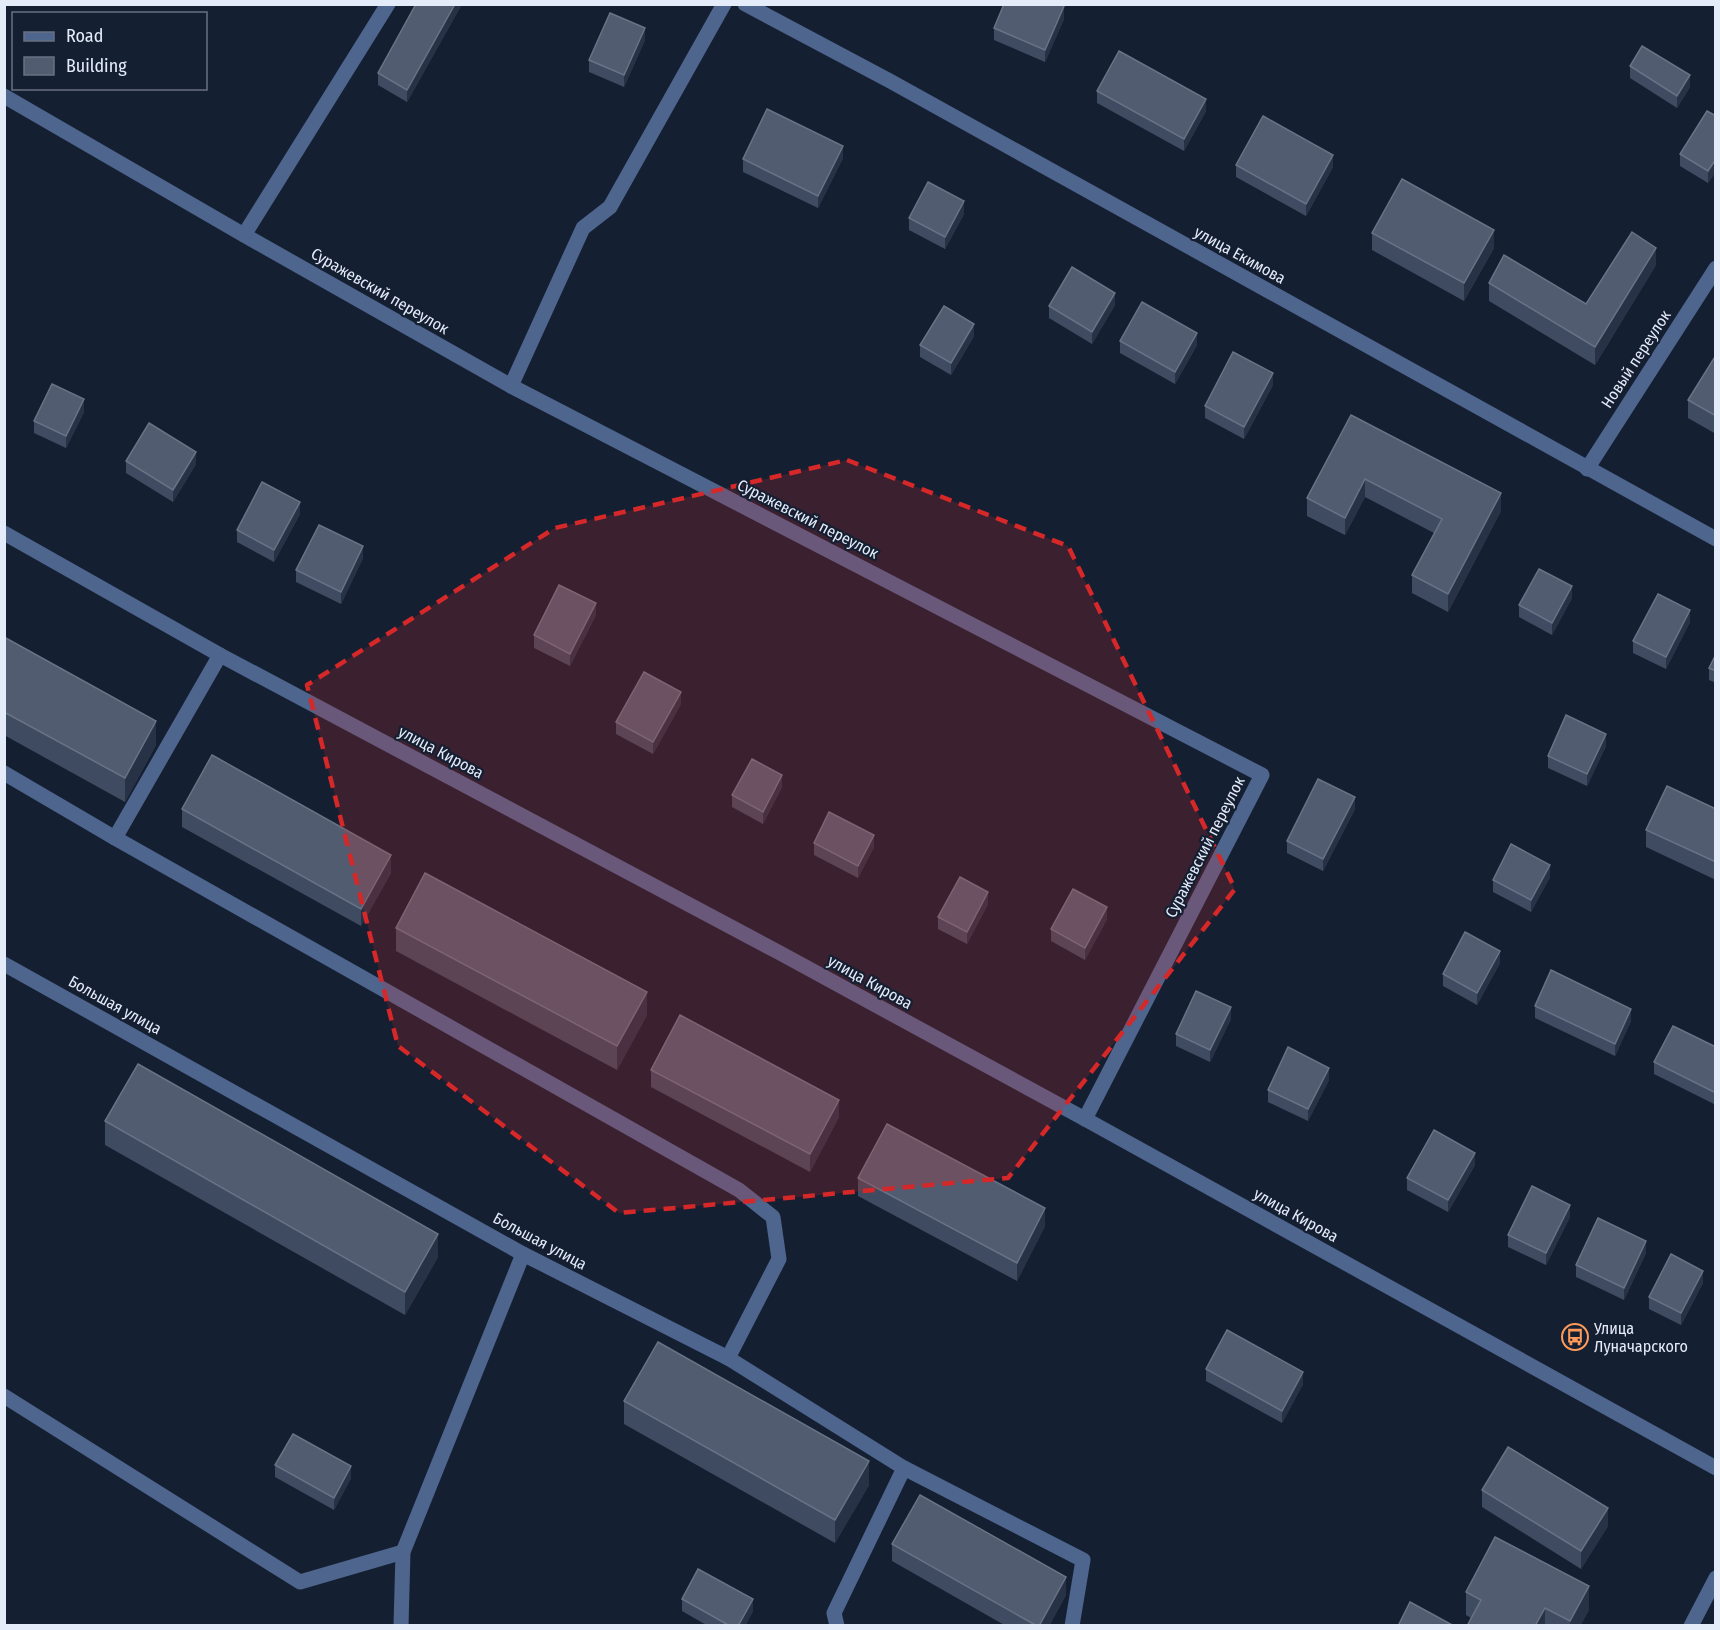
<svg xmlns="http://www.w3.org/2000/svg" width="1720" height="1630" font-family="'Fira Sans Condensed',sans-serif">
<rect width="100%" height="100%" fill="#151f32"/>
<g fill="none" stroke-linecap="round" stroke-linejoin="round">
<g stroke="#4e658e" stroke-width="15">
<polyline points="745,4 890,81 1716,539"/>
<polyline points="4,96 244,235 511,386 1262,775 1085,1119"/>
<polyline points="244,235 388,4"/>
<polyline points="511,386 583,228 610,207 724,4"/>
<polyline points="1587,469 1716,268"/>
<polyline points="4,533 220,655 780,953 1085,1119 1716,1468"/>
<polyline points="4,773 115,838 739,1190 773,1217 779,1259 728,1358"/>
<polyline points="115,838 220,655"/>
<polyline points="4,964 523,1254 728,1358 904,1468 834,1613 837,1626"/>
<polyline points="4,1396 300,1582 403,1552"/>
<polyline points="904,1468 1083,1560 1072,1626"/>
<polyline points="401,1626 403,1552 523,1254"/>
<polyline points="1691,1626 1716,1578"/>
</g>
</g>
<g fill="#3f4b60">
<polygon points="416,4 462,4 407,102 378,85 378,73"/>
<polygon points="1064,19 1045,62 994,40 994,28"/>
<polygon points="645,40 624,87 589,72 589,60"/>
<polygon points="1630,66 1690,87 1677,108 1630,78"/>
<polygon points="1097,91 1206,111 1184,151 1097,103"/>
<polygon points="1716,116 1716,171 1708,183 1680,166 1680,154"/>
<polygon points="843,158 818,208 743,172 743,159"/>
<polygon points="1236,165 1333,167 1306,216 1236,177"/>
<polygon points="964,214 945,249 909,230 909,218"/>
<polygon points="1372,233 1494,248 1464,301 1372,250"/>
<polygon points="1656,265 1595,365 1489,301 1489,283 1586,304"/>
<polygon points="1115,305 1092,344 1049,318 1049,306"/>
<polygon points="974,336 951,375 920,357 920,345"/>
<polygon points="1120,341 1197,345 1175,384 1120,353"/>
<polygon points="1716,355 1716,434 1688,418 1688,400"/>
<polygon points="1273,385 1244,439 1205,418 1205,406"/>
<polygon points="84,412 66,448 34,433 34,421"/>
<polygon points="1351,415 1501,511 1448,612 1412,593 1412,575 1434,533 1365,497 1345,535 1307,516 1307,498"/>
<polygon points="126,461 196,464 173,502 126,473"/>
<polygon points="300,514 274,562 237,542 237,530"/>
<polygon points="363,558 341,604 296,582 296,570"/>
<polygon points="1572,598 1552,635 1519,617 1519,605"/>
<polygon points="596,615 570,666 534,648 534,635"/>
<polygon points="1690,622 1666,669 1633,653 1633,641"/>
<polygon points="4,637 156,745 125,802 4,735"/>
<polygon points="1716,654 1716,683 1709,680 1709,668"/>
<polygon points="681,704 653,754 616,734 616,722"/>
<polygon points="1606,746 1587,786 1548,768 1548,756"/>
<polygon points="782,787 763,824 732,807 732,795"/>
<polygon points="182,809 391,873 361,926 182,827"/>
<polygon points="1355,809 1323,871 1287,853 1287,841"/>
<polygon points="1716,809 1716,880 1646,847 1646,830"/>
<polygon points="814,843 874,847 858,878 814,855"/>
<polygon points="1550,877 1531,912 1493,892 1493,880"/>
<polygon points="988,904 967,944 938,929 938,917"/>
<polygon points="1107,919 1085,960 1051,941 1051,929"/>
<polygon points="396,928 647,1015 617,1070 396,951"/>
<polygon points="1500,963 1477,1005 1443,986 1443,974"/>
<polygon points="1535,1006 1631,1021 1615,1056 1535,1018"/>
<polygon points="1231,1019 1210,1062 1176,1046 1176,1034"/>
<polygon points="1716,1047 1716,1105 1654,1074 1654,1062"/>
<polygon points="651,1070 839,1117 810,1172 651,1087"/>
<polygon points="1329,1080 1308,1121 1268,1102 1268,1090"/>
<polygon points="105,1121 438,1257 405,1315 105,1145"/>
<polygon points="1475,1165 1448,1212 1407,1190 1407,1178"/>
<polygon points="858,1178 1045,1226 1017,1281 858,1196"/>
<polygon points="1570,1217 1546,1265 1508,1247 1508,1235"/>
<polygon points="1646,1253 1624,1300 1576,1277 1576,1265"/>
<polygon points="1703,1283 1681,1325 1649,1309 1649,1297"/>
<polygon points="1206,1369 1303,1384 1282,1423 1206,1381"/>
<polygon points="624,1401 869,1485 835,1543 624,1424"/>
<polygon points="275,1465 351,1478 334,1510 275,1477"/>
<polygon points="1482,1490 1608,1526 1581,1569 1482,1507"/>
<polygon points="892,1544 1066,1595 1049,1626 1006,1626 892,1561"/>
<polygon points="1466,1592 1589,1610 1580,1626 1467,1626 1471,1618 1466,1615"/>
<polygon points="682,1599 753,1611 745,1626 708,1626 682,1611"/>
</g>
<g fill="#273246">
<polygon points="455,4 462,4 407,102 407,90"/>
<polygon points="1064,6 1064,19 1045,62 1045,50"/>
<polygon points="645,28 645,40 624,87 624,75"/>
<polygon points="1690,75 1690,87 1677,108 1677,96"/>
<polygon points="1206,99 1206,111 1184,151 1184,139"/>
<polygon points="843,146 843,158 818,208 818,196"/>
<polygon points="1333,155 1333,167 1306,216 1306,204"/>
<polygon points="1716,159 1716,171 1708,183 1708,171"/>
<polygon points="964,201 964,214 945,249 945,237"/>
<polygon points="1494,230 1494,248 1464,301 1464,283"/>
<polygon points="1656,248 1656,265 1595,365 1595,347"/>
<polygon points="1115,293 1115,305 1092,344 1092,332"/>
<polygon points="974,324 974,336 951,375 951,363"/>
<polygon points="1197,333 1197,345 1175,384 1175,372"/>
<polygon points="1273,373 1273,385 1244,439 1244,427"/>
<polygon points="84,399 84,412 66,448 66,436"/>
<polygon points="196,452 196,464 173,502 173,490"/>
<polygon points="1365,479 1365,497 1345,535 1345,518"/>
<polygon points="1501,493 1501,511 1448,612 1448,594"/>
<polygon points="300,502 300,514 274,562 274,550"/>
<polygon points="363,546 363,558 341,604 341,592"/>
<polygon points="1572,586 1572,598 1552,635 1552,623"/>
<polygon points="596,603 596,615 570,666 570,654"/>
<polygon points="1690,610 1690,622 1666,669 1666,657"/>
<polygon points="681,692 681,704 653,754 653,742"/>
<polygon points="156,721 156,745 125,802 125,778"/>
<polygon points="1606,734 1606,746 1587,786 1587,774"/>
<polygon points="782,775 782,787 763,824 763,812"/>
<polygon points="1355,797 1355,809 1323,871 1323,859"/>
<polygon points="874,835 874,847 858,878 858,866"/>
<polygon points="391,855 391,873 361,926 361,909"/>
<polygon points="1550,865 1550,877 1531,912 1531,900"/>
<polygon points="988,892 988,904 967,944 967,932"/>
<polygon points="1107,907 1107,919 1085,960 1085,948"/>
<polygon points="1500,951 1500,963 1477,1005 1477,993"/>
<polygon points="647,992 647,1015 617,1070 617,1046"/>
<polygon points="1231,1007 1231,1019 1210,1062 1210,1050"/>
<polygon points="1631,1009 1631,1021 1615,1056 1615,1044"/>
<polygon points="1329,1068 1329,1080 1308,1121 1308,1109"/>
<polygon points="839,1100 839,1117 810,1172 810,1154"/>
<polygon points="1475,1153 1475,1165 1448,1212 1448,1200"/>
<polygon points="1570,1205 1570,1217 1546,1265 1546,1253"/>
<polygon points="1045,1208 1045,1226 1017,1281 1017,1263"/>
<polygon points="438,1234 438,1257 405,1315 405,1292"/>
<polygon points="1646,1241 1646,1253 1624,1300 1624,1288"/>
<polygon points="1703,1271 1703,1283 1681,1325 1681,1313"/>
<polygon points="1303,1372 1303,1384 1282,1423 1282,1411"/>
<polygon points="869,1461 869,1485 835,1543 835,1520"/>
<polygon points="351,1466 351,1478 334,1510 334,1498"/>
<polygon points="1608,1508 1608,1526 1581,1569 1581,1551"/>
<polygon points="1066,1577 1066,1595 1049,1626 1039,1626"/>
<polygon points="1589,1586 1589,1610 1580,1626 1570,1626 1570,1621"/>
<polygon points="753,1599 753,1611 745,1626 738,1626"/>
<polygon points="1545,1608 1545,1626 1535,1626"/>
</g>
<g fill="#515c70" stroke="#687386" stroke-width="1.5">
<polygon points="416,4 455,4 407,90 378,73"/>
<polygon points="1004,4 1060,4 1064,6 1045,50 994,28"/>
<polygon points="610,13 645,28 624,75 589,60"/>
<polygon points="1642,46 1690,75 1677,96 1630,66"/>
<polygon points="1119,51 1206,99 1184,139 1097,91"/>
<polygon points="767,109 843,146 818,196 743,159"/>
<polygon points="1707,111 1716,116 1716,159 1708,171 1680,154"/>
<polygon points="1263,116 1333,155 1306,204 1236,165"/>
<polygon points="1402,179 1494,230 1464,283 1372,233"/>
<polygon points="928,182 964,201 945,237 909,218"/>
<polygon points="1632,232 1656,248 1595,347 1489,283 1504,255 1586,304"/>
<polygon points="1072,267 1115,293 1092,332 1049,306"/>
<polygon points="1142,302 1197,333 1175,372 1120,341"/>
<polygon points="944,306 974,324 951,363 920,345"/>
<polygon points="1233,352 1273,373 1244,427 1205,406"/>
<polygon points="1716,355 1716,416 1688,400"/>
<polygon points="52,384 84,399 66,436 34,421"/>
<polygon points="1351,415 1501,493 1448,594 1412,575 1442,519 1365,479 1345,518 1307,498"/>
<polygon points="149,423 196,452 173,490 126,461"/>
<polygon points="262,482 300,502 274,550 237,530"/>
<polygon points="319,525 363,546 341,592 296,570"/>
<polygon points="1539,569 1572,586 1552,623 1519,605"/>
<polygon points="559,585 596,603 570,654 534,635"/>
<polygon points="1658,594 1690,610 1666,657 1633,641"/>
<polygon points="4,637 156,721 125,778 4,712"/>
<polygon points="1716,654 1716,671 1709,668"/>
<polygon points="644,672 681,692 653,742 616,722"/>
<polygon points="1566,715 1606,734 1587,774 1548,756"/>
<polygon points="212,755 391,855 361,909 182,809"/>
<polygon points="752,759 782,775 763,812 732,795"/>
<polygon points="1318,779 1355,797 1323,859 1287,841"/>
<polygon points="1667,786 1716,809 1716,862 1646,830"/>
<polygon points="829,812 874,835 858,866 814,843"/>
<polygon points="1511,844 1550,865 1531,900 1493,880"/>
<polygon points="425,873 647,992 617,1046 396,928"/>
<polygon points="960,877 988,892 967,932 938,917"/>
<polygon points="1073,889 1107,907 1085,948 1051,929"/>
<polygon points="1465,932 1500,951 1477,993 1443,974"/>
<polygon points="1551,970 1631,1009 1615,1044 1535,1006"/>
<polygon points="1196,991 1231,1007 1210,1050 1176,1034"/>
<polygon points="680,1015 839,1100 810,1154 651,1070"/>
<polygon points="1673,1026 1716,1047 1716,1093 1654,1062"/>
<polygon points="1288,1047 1329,1068 1308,1109 1268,1090"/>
<polygon points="138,1064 438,1234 405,1292 105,1121"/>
<polygon points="887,1124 1045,1208 1017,1263 858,1178"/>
<polygon points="1434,1130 1475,1153 1448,1200 1407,1178"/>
<polygon points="1532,1186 1570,1205 1546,1253 1508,1235"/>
<polygon points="1598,1218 1646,1241 1624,1288 1576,1265"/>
<polygon points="1671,1254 1703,1271 1681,1313 1649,1297"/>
<polygon points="1227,1330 1303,1372 1282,1411 1206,1369"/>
<polygon points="658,1342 869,1461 835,1520 624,1401"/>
<polygon points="293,1434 351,1466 334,1498 275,1465"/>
<polygon points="1508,1447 1608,1508 1581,1551 1482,1490"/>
<polygon points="920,1495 1066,1577 1039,1626 1037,1626 892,1544"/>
<polygon points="1495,1537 1589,1586 1570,1621 1545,1608 1535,1626 1467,1626 1481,1600 1466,1592"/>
<polygon points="698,1569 753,1599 738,1626 730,1626 682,1599"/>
<polygon points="1410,1602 1454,1626 1398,1626"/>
</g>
<path fill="#d62828" fill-opacity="0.2" stroke="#d62828" stroke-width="4.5" stroke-dasharray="12 8" stroke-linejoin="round" d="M847,460L1068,546L1235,889L1008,1178L619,1213L398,1046L307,685L555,528Z"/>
<defs>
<symbol id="bus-ring" viewBox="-11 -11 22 22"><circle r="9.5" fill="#151f32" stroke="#ff9b5a" stroke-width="1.5"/><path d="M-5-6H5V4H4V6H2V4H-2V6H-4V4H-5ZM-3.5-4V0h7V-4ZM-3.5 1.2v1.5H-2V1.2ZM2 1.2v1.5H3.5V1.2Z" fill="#ff9b5a"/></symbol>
</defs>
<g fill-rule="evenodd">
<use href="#bus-ring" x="1560" y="1322" width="30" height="30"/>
</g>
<g text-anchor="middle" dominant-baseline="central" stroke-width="4.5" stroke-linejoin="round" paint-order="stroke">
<g font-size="16" fill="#e4ebf9" stroke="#151f32">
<text transform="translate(1240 255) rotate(29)">улица Екимова</text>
<text transform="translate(380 291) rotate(30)">Суражевский переулок</text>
<text transform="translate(1636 359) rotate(-57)">Новый переулок</text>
<text transform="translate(808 519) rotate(27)">Суражевский переулок</text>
<text transform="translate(441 752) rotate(28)">улица Кирова</text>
<text transform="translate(1205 847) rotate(-63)">Суражевский переулок</text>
<text transform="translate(870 982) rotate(29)">улица Кирова</text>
<text transform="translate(115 1005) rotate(29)">Большая улица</text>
<text transform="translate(1296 1215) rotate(29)">улица Кирова</text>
<text transform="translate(540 1241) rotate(28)">Большая улица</text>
</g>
<g font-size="16" fill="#e4ebf9" stroke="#151f32" text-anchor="start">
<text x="1594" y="1328">Улица<tspan x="1594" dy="18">Луначарского</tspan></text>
</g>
</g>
<rect width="1720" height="1630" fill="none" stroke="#e4ebf9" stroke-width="12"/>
<rect x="12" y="12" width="195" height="78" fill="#151f32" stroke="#687182" stroke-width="1.5"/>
<rect x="24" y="32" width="30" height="9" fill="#4e658e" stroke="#687182" stroke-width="1.5"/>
<text x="66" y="42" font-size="18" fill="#e4ebf9">Road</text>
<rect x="24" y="57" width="30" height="18" fill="#515c70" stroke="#687182" stroke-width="1.5"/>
<text x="66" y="72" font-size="18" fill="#e4ebf9">Building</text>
</svg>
